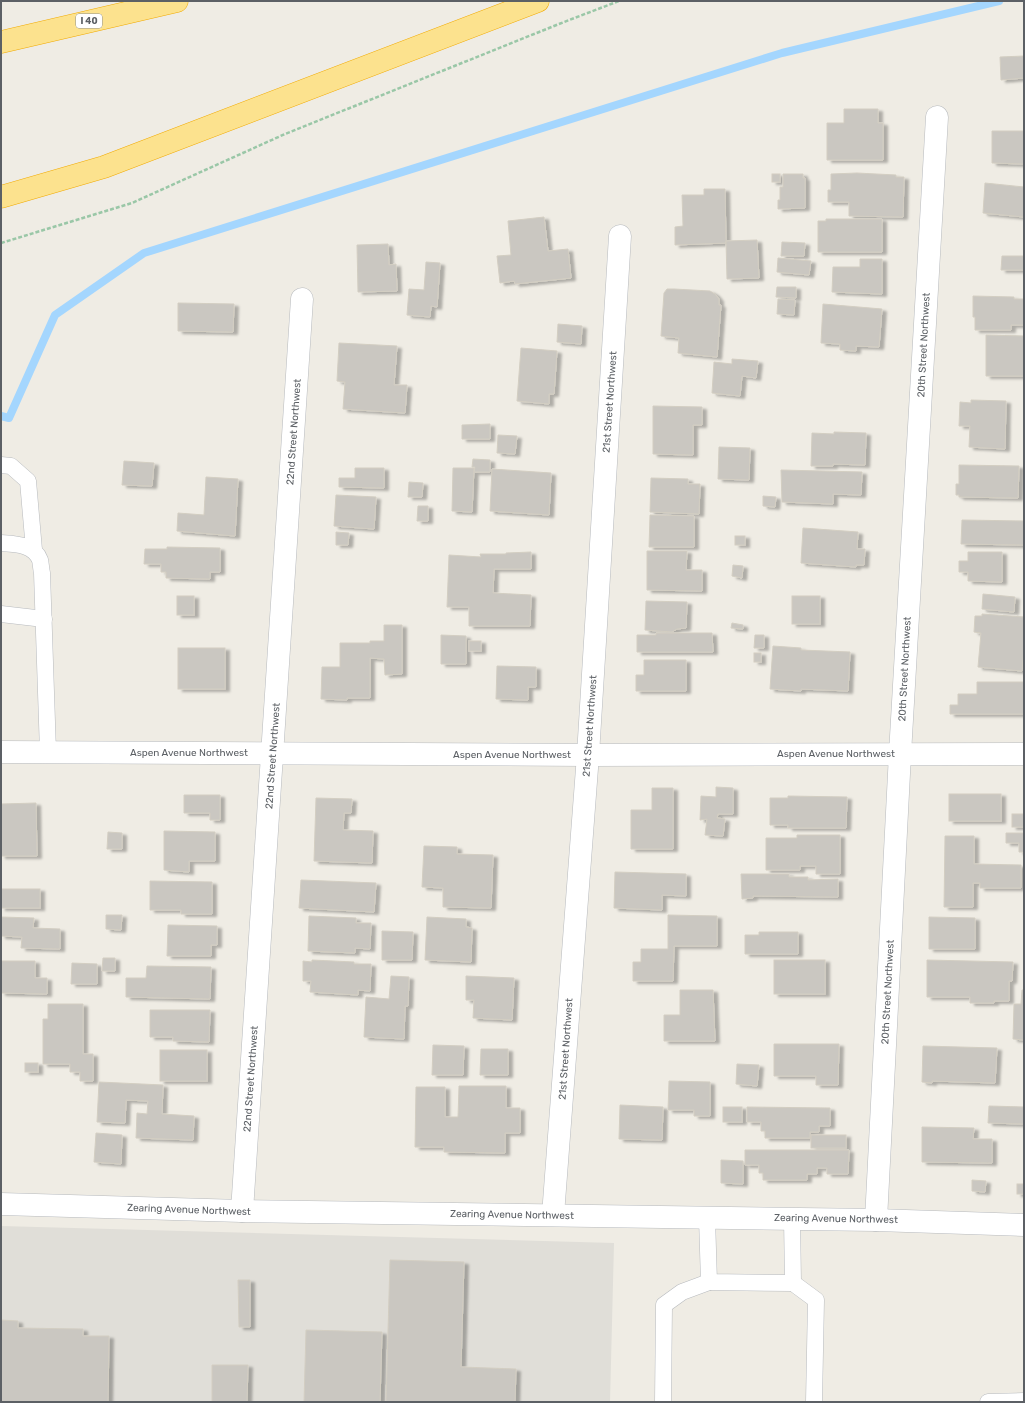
<svg xmlns="http://www.w3.org/2000/svg" width="1025" height="1403" font-family="Rubik,sans-serif">
<defs>
<filter id="shadow"><feDropShadow dx="4.5" dy="2.5" stdDeviation="1" flood-color="#0004"/></filter>
</defs>
<rect width="100%" height="100%" fill="#efece4"/>
<polygon fill="#e0ded8" points="1,1226 614,1243 610,1402 1,1402"/>
<g fill="none" stroke-linecap="round" stroke-linejoin="round">
<polyline stroke="#a4d6fe" stroke-width="8" points="1,416 9,418 55,315 144,253 782,53 999,1"/>
</g>
<g fill="#cac7c1" stroke="#d3cec2" filter="url(#shadow)">
<polygon points="1024,56 1024,78 1001,80 1000,57"/>
<polygon points="844,109 878,109 878,123 883,123 883,160 827,160 827,123 844,123"/>
<polygon points="992,131 1024,131 1024,164 992,163"/>
<polygon points="857,173 896,175 896,177 904,177 903,217 849,216 849,202 828,202 828,190 831,190 831,174"/>
<rect x="772" y="174" width="8" height="8"/>
<polygon points="783,174 803,174 803,178 805,178 805,208 778,209 778,200 780,200 780,187 783,187"/>
<polygon points="985,183 1024,187 1024,217 983,213"/>
<polygon points="704,189 725,189 726,243 675,245 675,227 683,226 682,195 704,195"/>
<polygon points="544,217 548,251 568,249 571,278 515,284 514,281 500,283 497,256 511,255 508,221"/>
<polygon points="826,219 882,219 882,252 818,252 818,221 826,221"/>
<polygon points="757,240 759,278 727,279 726,241"/>
<polygon points="782,242 805,243 804,256 781,256"/>
<polygon points="388,244 389,265 396,264 397,291 358,292 357,245"/>
<polygon points="1002,256 1024,256 1024,270 1001,270"/>
<polygon points="778,258 811,261 809,275 777,272"/>
<polygon points="860,259 882,259 882,294 832,292 833,267 860,267"/>
<polygon points="426,262 440,263 437,307 431,306 430,317 407,315 409,289 424,290"/>
<polygon points="777,287 796,287 796,298 776,297"/>
<polygon points="667,289 674,289 710,291 715,294 719,299 719,305 721,305 717,357 678,353 679,338 661,336 664,293"/>
<polygon points="973,296 1014,297 1014,299 1024,299 1024,325 1011,325 1011,330 975,330 975,317 973,317"/>
<polygon points="778,299 795,300 794,315 777,314"/>
<polygon points="178,303 234,304 233,332 178,331"/>
<polygon points="823,304 882,309 879,347 856,346 856,351 840,350 840,344 821,343"/>
<polygon points="558,324 582,326 581,344 557,342"/>
<polygon points="986,335 1024,336 1024,376 986,376"/>
<polygon points="339,343 397,346 394,385 407,385 405,413 343,409 345,382 337,381"/>
<polygon points="521,348 557,351 554,394 549,394 549,404 517,401"/>
<polygon points="732,359 758,361 756,378 742,376 740,396 712,393 714,362 732,364"/>
<polygon points="971,400 1006,401 1005,449 969,447 970,426 959,426 960,402 971,403"/>
<polygon points="653,406 702,407 702,425 693,425 693,455 653,454"/>
<polygon points="490,424 490,439 462,439 462,425"/>
<polygon points="834,432 866,433 865,465 833,464 833,466 811,466 812,433 834,434"/>
<polygon points="498,435 517,436 515,454 497,453"/>
<polygon points="719,447 750,448 749,480 718,479"/>
<polygon points="473,459 490,460 490,472 474,472 475,467 472,467"/>
<polygon points="124,461 154,463 152,486 122,485"/>
<polygon points="959,465 1019,466 1018,498 959,497 959,495 956,495 956,484 959,484"/>
<polygon points="355,468 384,468 384,488 339,487 339,478 355,478"/>
<polygon points="453,468 474,468 472,512 452,511"/>
<polygon points="492,469 551,473 549,515 490,511"/>
<polygon points="781,470 862,472 861,495 833,494 833,504 782,502"/>
<polygon points="206,477 238,479 235,536 177,531 178,513 204,515"/>
<polygon points="651,478 688,479 688,484 700,484 699,514 650,512"/>
<polygon points="409,482 423,483 422,497 408,497"/>
<polygon points="336,495 376,497 374,529 334,526"/>
<polygon points="763,496 776,497 775,507 763,506"/>
<polygon points="418,506 428,506 428,521 417,521"/>
<polygon points="650,515 694,516 694,547 649,547"/>
<polygon points="962,520 1024,521 1024,545 961,544"/>
<polygon points="803,528 858,532 857,549 865,549 864,565 856,565 856,567 801,563"/>
<polygon points="336,532 349,533 348,545 336,545"/>
<rect x="735" y="536" width="10" height="9"/>
<polygon points="167,547 220,548 220,572 210,572 210,579 166,578 166,572 161,572 161,564 144,564 145,549 167,549"/>
<polygon points="647,551 687,551 686,570 702,570 702,591 647,590"/>
<polygon points="531,552 531,569 494,569 493,593 531,595 530,626 469,626 469,607 447,607 449,555 481,557 480,554 506,554 506,553"/>
<polygon points="968,552 1002,552 1002,582 968,581 968,572 959,572 959,561 968,561"/>
<polygon points="733,565 743,566 742,578 732,576"/>
<polygon points="983,594 1015,597 1014,612 982,609"/>
<rect x="177" y="596" width="17" height="19"/>
<rect x="792" y="596" width="28" height="28"/>
<polygon points="646,601 687,602 686,628 677,629 672,632 645,630"/>
<polygon points="982,614 1024,617 1024,648 1022,671 978,667 981,633 974,632 975,616 982,616"/>
<polygon points="732,623 743,625 743,629 731,628"/>
<polygon points="384,625 402,625 402,674 385,675 384,659 370,658 370,698 347,698 347,700 321,699 322,667 340,667 340,643 370,643 370,641 384,641"/>
<polygon points="656,633 712,633 713,652 637,652 637,635 656,635"/>
<polygon points="441,635 466,636 466,664 441,664"/>
<polygon points="755,635 764,635 764,648 754,648"/>
<rect x="469" y="641" width="12" height="10"/>
<polygon points="773,646 801,648 801,650 850,652 848,691 801,689 801,691 770,689"/>
<rect x="178" y="648" width="47" height="41"/>
<rect x="754" y="653" width="7" height="9"/>
<polygon points="644,660 686,660 686,691 636,691 636,675 644,675"/>
<polygon points="497,666 536,667 536,687 528,687 528,700 496,699"/>
<polygon points="977,682 1024,682 1024,714 950,714 950,705 958,705 958,694 977,694"/>
<polygon points="716,787 733,788 733,814 718,814 717,818 725,819 723,836 705,835 707,819 700,820 701,796 716,797"/>
<polygon points="652,788 673,788 673,849 631,849 631,810 652,810"/>
<rect x="949" y="794" width="52" height="27"/>
<polygon points="184,795 220,795 220,820 210,820 210,813 184,813"/>
<polygon points="788,796 847,797 846,828 788,828 788,825 770,825 770,798 788,798"/>
<polygon points="316,798 352,799 351,813 344,813 343,830 373,831 372,863 314,861"/>
<polygon points="36,803 37,856 1,856 1,804"/>
<rect x="1012" y="814" width="12" height="13"/>
<polygon points="164,831 215,832 215,861 189,861 189,872 164,870"/>
<polygon points="108,832 122,833 122,849 107,849"/>
<polygon points="1006,833 1024,833 1024,852 1019,852 1019,843 1006,843"/>
<polygon points="797,835 840,835 840,874 816,874 816,866 800,866 800,870 766,870 766,838 797,838"/>
<polygon points="945,836 974,836 974,864 1021,865 1021,888 980,888 980,883 973,883 973,907 944,907"/>
<polygon points="424,846 457,847 457,854 493,855 491,908 443,907 443,888 422,887"/>
<polygon points="615,872 686,874 686,896 662,895 662,910 614,908"/>
<polygon points="741,874 789,874 789,877 808,877 808,880 838,879 838,897 753,896 753,898 742,899"/>
<polygon points="301,880 376,883 374,912 299,908"/>
<polygon points="150,881 212,882 212,914 181,914 181,910 150,910"/>
<rect x="1" y="889" width="39" height="19"/>
<polygon points="106,915 122,915 121,930 106,929"/>
<polygon points="668,915 717,916 717,946 674,946 673,981 633,981 633,962 641,962 641,949 668,949"/>
<polygon points="309,916 356,918 356,923 371,923 370,949 355,948 355,953 308,951"/>
<polygon points="1,917 34,918 33,928 60,929 60,949 21,948 22,937 1,936"/>
<polygon points="427,917 466,919 466,927 472,928 471,962 425,960"/>
<polygon points="929,917 975,918 975,949 929,949"/>
<polygon points="168,925 217,926 217,945 211,945 211,956 167,956"/>
<polygon points="382,931 413,932 412,960 382,960"/>
<polygon points="759,932 798,932 798,954 745,954 745,935 759,935"/>
<polygon points="103,958 115,958 115,971 102,971"/>
<polygon points="312,960 354,962 354,964 371,964 370,991 358,990 358,995 310,992 311,981 303,981 303,961 312,962"/>
<rect x="774" y="960" width="51" height="34"/>
<polygon points="927,960 1013,962 1012,981 1009,981 1009,1001 994,1001 994,1003 970,1003 970,997 927,997"/>
<polygon points="1,961 35,961 35,978 47,978 47,994 1,993"/>
<polygon points="72,963 97,964 97,984 71,984"/>
<polygon points="147,966 211,967 210,999 126,997 126,978 146,978"/>
<polygon points="391,976 409,977 408,1006 405,1006 404,1039 364,1037 366,997 389,999"/>
<polygon points="466,976 514,978 512,1020 473,1018 474,1000 466,1000"/>
<polygon points="680,990 713,990 715,1041 664,1041 664,1015 680,1015"/>
<polygon points="1022,990 1024,990 1024,1040 1013,1039 1014,1004 1021,1004"/>
<polygon points="48,1004 83,1004 83,1054 93,1054 93,1081 80,1081 80,1072 70,1072 70,1064 43,1064 43,1019 48,1019"/>
<polygon points="150,1010 210,1010 209,1042 173,1041 173,1037 150,1037"/>
<polygon points="774,1044 839,1044 838,1085 816,1085 816,1076 774,1076"/>
<polygon points="433,1045 464,1046 463,1075 432,1075"/>
<polygon points="923,1046 997,1048 995,1083 932,1081 932,1083 922,1082"/>
<polygon points="481,1049 508,1049 508,1075 480,1075"/>
<rect x="160" y="1050" width="47" height="31"/>
<rect x="25" y="1063" width="13" height="9"/>
<polygon points="737,1064 759,1065 757,1086 736,1084"/>
<polygon points="669,1081 710,1082 710,1116 694,1116 694,1110 668,1110"/>
<polygon points="99,1082 163,1085 162,1114 194,1116 193,1140 136,1138 137,1113 147,1114 148,1101 126,1100 125,1123 97,1122"/>
<polygon points="459,1086 506,1086 506,1108 520,1108 520,1133 505,1133 505,1153 444,1152 444,1147 415,1147 416,1087 445,1087 445,1117 458,1117"/>
<polygon points="620,1105 663,1107 662,1140 619,1139"/>
<polygon points="989,1106 1024,1107 1024,1124 988,1123"/>
<rect x="723" y="1107" width="19" height="15"/>
<polygon points="747,1107 830,1108 830,1126 819,1126 819,1132 810,1132 810,1138 765,1138 765,1131 761,1131 761,1122 747,1122"/>
<polygon points="922,1127 974,1128 973,1139 992,1139 992,1163 922,1162"/>
<polygon points="96,1133 122,1135 121,1164 94,1162"/>
<rect x="811" y="1135" width="35" height="13"/>
<polygon points="745,1150 849,1150 848,1174 827,1174 827,1168 817,1168 817,1174 807,1174 807,1180 763,1180 763,1173 759,1173 759,1165 745,1165"/>
<polygon points="721,1160 743,1161 743,1184 721,1183"/>
<polygon points="972,1180 986,1181 985,1192 972,1191"/>
<rect x="1017" y="1184" width="7" height="10"/>
<polygon points="390,1260 464,1262 461,1367 516,1369 515,1402 386,1402"/>
<polygon points="238,1280 250,1280 250,1327 239,1327"/>
<polygon points="1,1320 18,1321 18,1328 83,1329 83,1336 109,1336 108,1402 1,1402"/>
<polygon points="306,1330 382,1332 380,1402 304,1402"/>
<polygon points="212,1365 248,1365 247,1402 212,1402"/>
</g>
<g fill="none" stroke-linecap="round" stroke-linejoin="round">
<defs>
<g id="lane">
<polyline points="1,465 11,466 28,481 34,550"/>
<path d="M1,543C15,544 34,544 40,560C41,564 41,569 42,573L48,752"/>
<polyline points="1,614 44,619"/>
<polyline points="707,1218 709,1282 793,1283 792,1218"/>
<polyline points="793,1283 816,1300 814,1402"/>
<polyline points="663,1402 664,1305 682,1292 709,1282"/>
<polyline points="988,1402 1024,1401"/>
</g>
<g id="street">
<polyline points="1,752 588,755 1024,754"/>
<polyline points="1,1204 242,1211 876,1220 1024,1225"/>
<polyline points="242,1211 302,299"/>
<polyline points="553,1215 588,755 620,236"/>
<polyline points="876,1220 900,754 937,117"/>
</g>
<g id="highway">
<polyline points="1,42 177,1"/>
<polyline points="1,197 104,167 538,1"/>
</g>
</defs>
<use href="#lane" stroke="#b7babe" stroke-width="17"/>
<use href="#street" stroke="#b7babe" stroke-width="23"/>
<use href="#highway" stroke="#f1aa02" stroke-width="23"/>
<polyline stroke="#9ac7a7" stroke-width="2.5" stroke-dasharray="4 2" stroke-linecap="butt" points="1,243 132,203 285,134 564,22 619,1"/>
<use href="#lane" stroke="#fff" stroke-width="16"/>
<use href="#street" stroke="#fff" stroke-width="22"/>
<use href="#highway" stroke="#fce28e" stroke-width="22"/>
</g>
<g text-anchor="middle" dominant-baseline="central" stroke-width="4" stroke-linejoin="round" paint-order="stroke">
<rect fill="#fff" stroke="#8d9093" stroke-width="1" x="76" y="14" width="26" height="14" rx="3"/>
<g font-size="9" font-weight="bold" fill="#5c6065">
<text x="89" y="21">I 40</text>
</g>
<g font-size="10" fill="#5c6065" stroke="#fff">
<text transform="translate(924 345) rotate(-87)">20th Street Northwest</text>
<text transform="translate(610 402) rotate(-86)">21st Street Northwest</text>
<text transform="translate(294 432) rotate(-86)">22nd Street Northwest</text>
<text transform="translate(905 669) rotate(-87)">20th Street Northwest</text>
<text transform="translate(590 726) rotate(-86)">21st Street Northwest</text>
<text x="189" y="753">Aspen Avenue Northwest</text>
<text x="836" y="754">Aspen Avenue Northwest</text>
<text x="512" y="755">Aspen Avenue Northwest</text>
<text transform="translate(273 756) rotate(-86)">22nd Street Northwest</text>
<text transform="translate(888 992) rotate(-87)">20th Street Northwest</text>
<text transform="translate(566 1049) rotate(-86)">21st Street Northwest</text>
<text transform="translate(251 1079) rotate(-86)">22nd Street Northwest</text>
<text transform="translate(189 1210) rotate(2)">Zearing Avenue Northwest</text>
<text transform="translate(512 1215) rotate(1)">Zearing Avenue Northwest</text>
<text transform="translate(836 1219) rotate(1)">Zearing Avenue Northwest</text>
</g>
</g>
<rect width="1025" height="1403" fill="none" stroke="#5c6065" stroke-width="4"/>
</svg>
